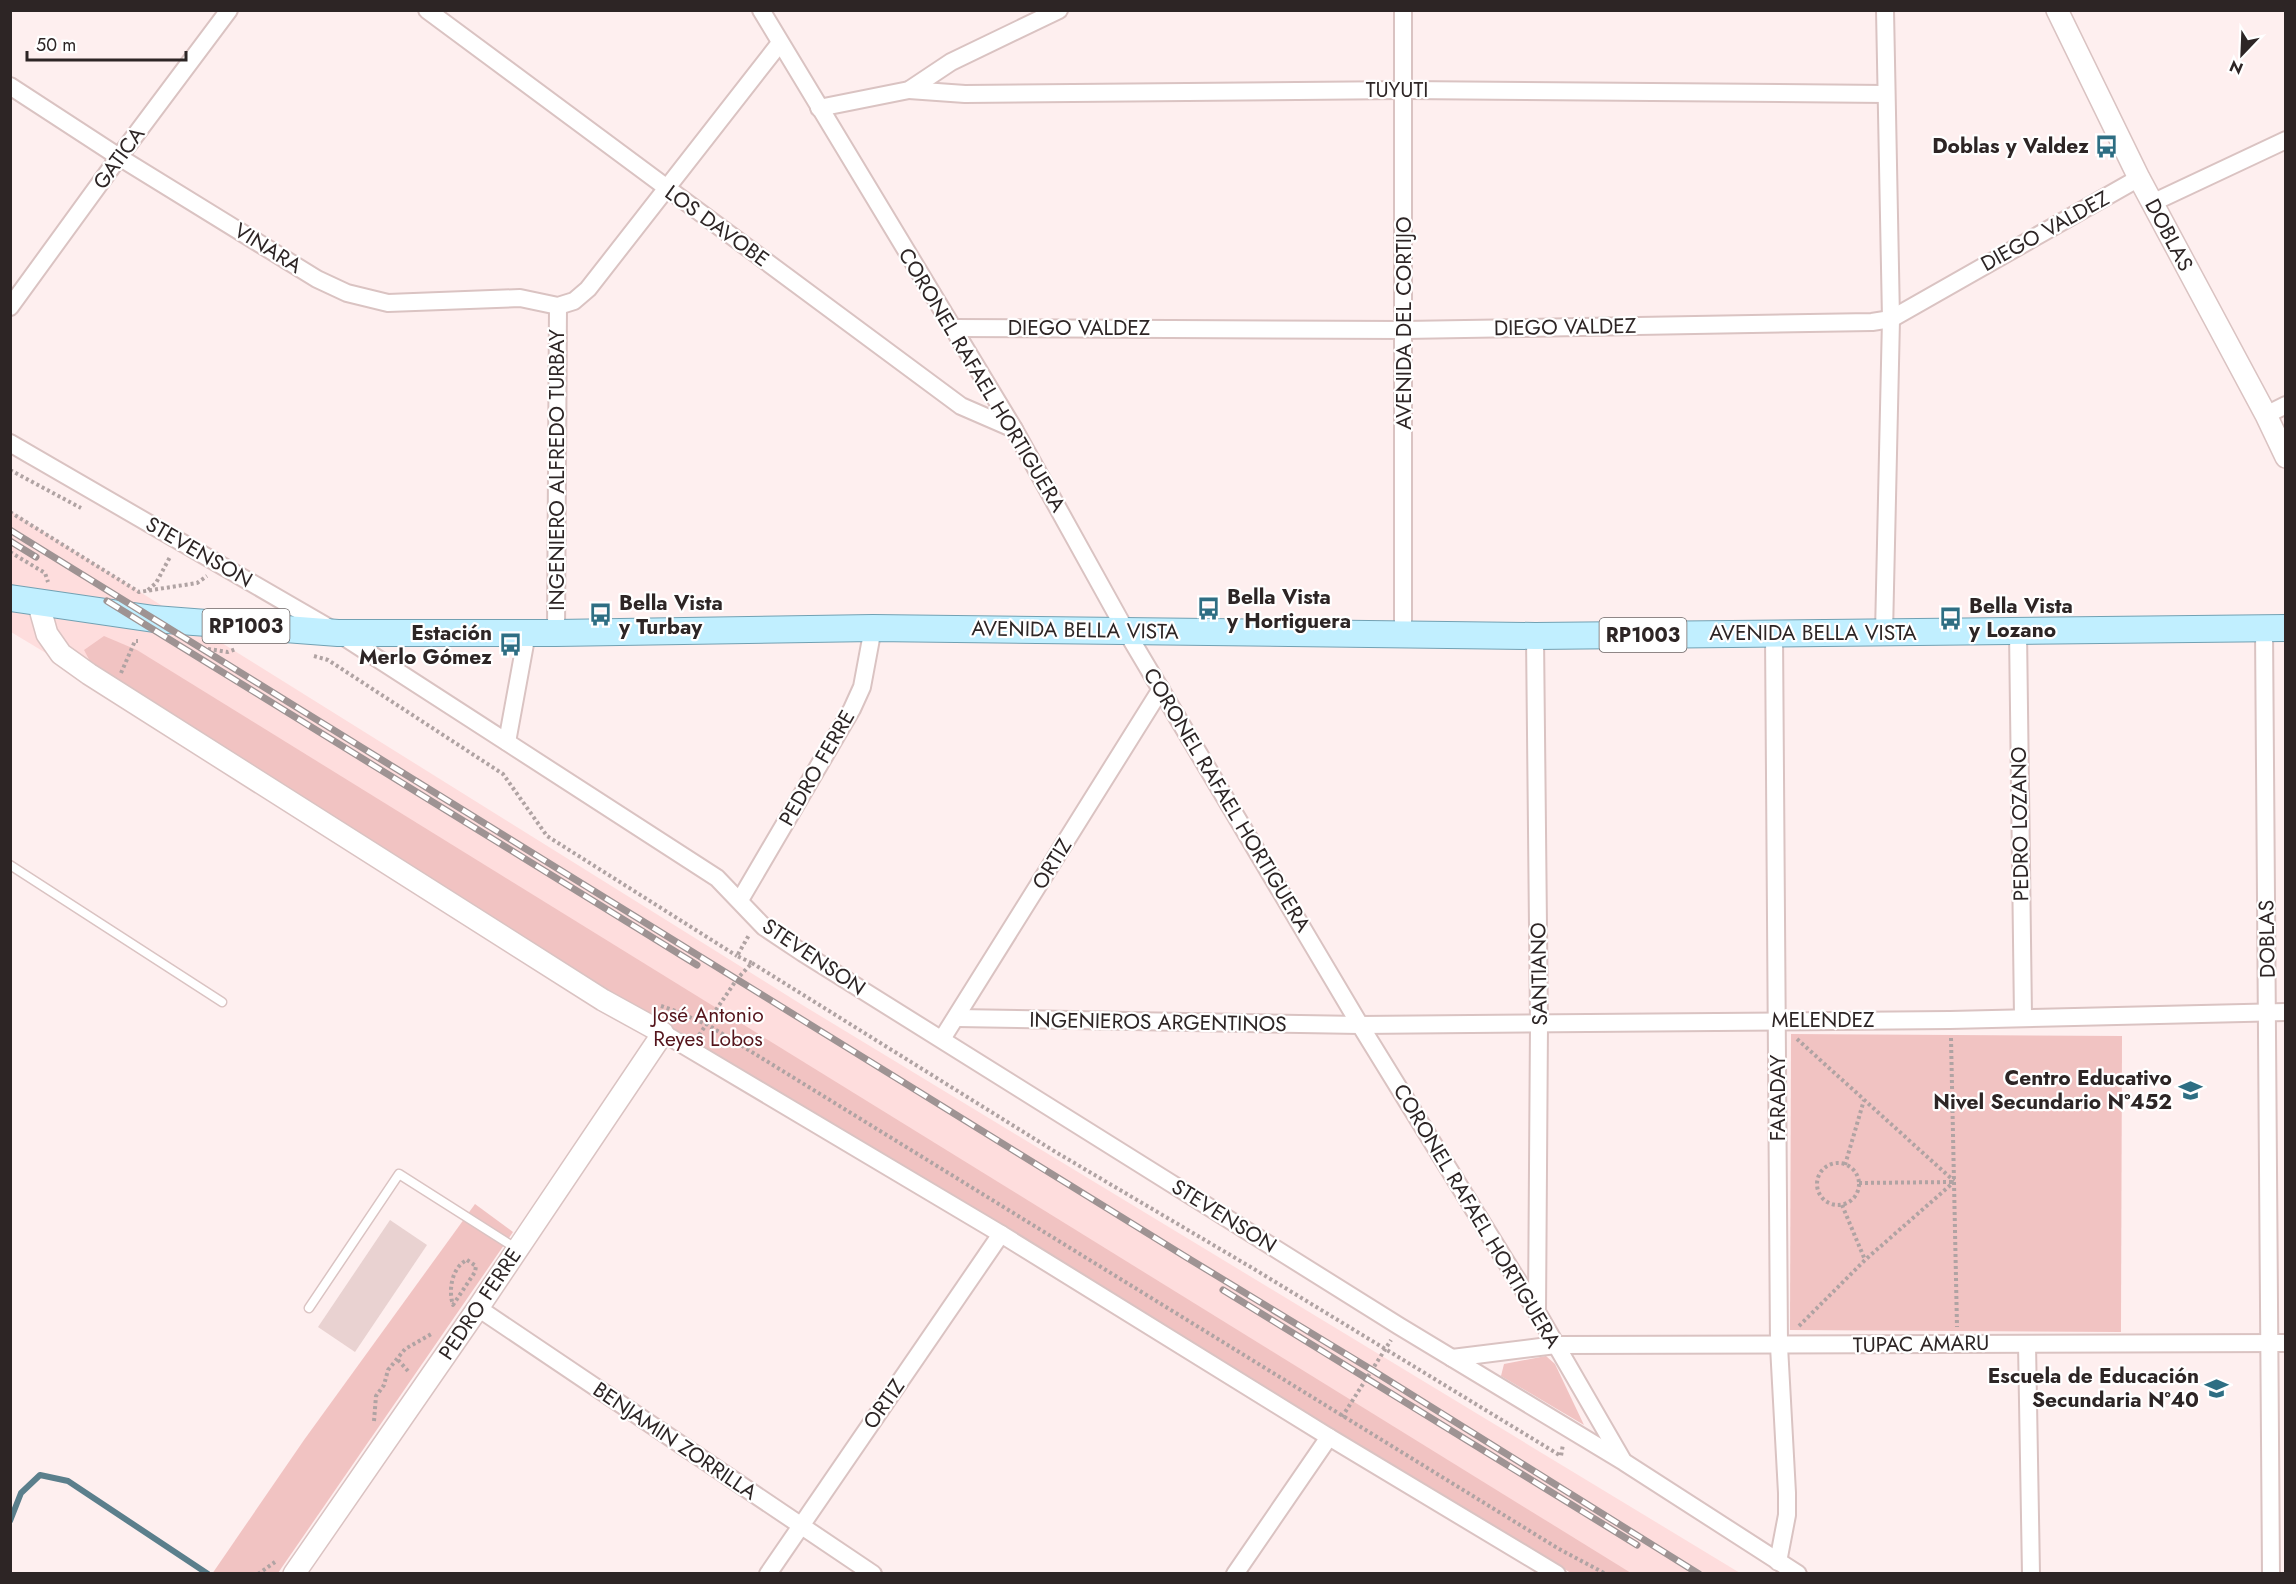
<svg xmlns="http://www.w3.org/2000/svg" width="2296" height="1584" font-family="Jost,sans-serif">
<rect width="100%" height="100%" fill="#feefef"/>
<polygon fill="#fedddd" points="10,511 804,1006 1740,1573 1575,1573 11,632"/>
<g fill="#f1c3c2">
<polygon points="104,636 137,650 1631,1573 1571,1573 672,1031 115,684 92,665 84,650"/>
<polygon points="1791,1034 2122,1036 2121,1332 1790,1330"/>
<polygon points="475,1204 513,1232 278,1573 212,1574 304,1440"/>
<polygon points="1546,1356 1555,1364 1584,1425 1501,1376 1504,1364"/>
</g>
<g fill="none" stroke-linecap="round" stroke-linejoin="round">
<polyline stroke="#5b7f8c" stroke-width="6" points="10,1521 21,1493 40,1475 68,1481 208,1574"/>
</g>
<polygon fill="#e9d2d1" points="390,1220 427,1245 355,1352 318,1327"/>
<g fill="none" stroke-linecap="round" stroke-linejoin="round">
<defs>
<g id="service">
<polyline points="10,865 222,1002"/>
<polyline points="309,1308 399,1174 517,1249"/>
</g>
<g id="minor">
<polyline points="427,10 961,406 1014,429"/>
<polyline points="761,10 1014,429 1126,631 1360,1025 1537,1312 1622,1459"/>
<polyline points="10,86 119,157 317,279 347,293 388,303 520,298 558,306 574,301 588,289 780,43"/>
<polyline points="909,90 965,94 1405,90 1886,94"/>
<polyline points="819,108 909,90 951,62 1059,10"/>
<polyline points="2152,203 2286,140"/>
<polyline points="10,307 119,157 229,10"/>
<polyline points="953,328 1404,330 1872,322 1891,319 2139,178"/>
<polyline points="2266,415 2286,405"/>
<polyline points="10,443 338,633 717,878 764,927 803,953 1399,1326 1624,1462 1798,1574"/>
<polyline points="2264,629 2271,1574"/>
<polyline points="2018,631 2023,1017"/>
<polyline points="556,633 558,306"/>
<polyline points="1774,633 1779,1346 1787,1493 1787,1515 1778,1562"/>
<polyline points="1884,633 1891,319 1885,10"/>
<polyline points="1403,635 1403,10"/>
<polyline points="1535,636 1539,1024 1537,1312"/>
<polyline points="507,742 527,633"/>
<polyline points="740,900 852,709 862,687 873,628"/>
<polyline points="957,1018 1360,1025 1950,1020 2286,1012"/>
<polyline points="663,1033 1001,1234 1329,1437 1557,1574"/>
<polyline points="942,1039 1161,689"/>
<polyline points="478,1308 873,1574"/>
<polyline points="2027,1344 2031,1574"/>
<polyline points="1452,1358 1556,1345 2286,1343"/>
<polyline points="768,1574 1001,1234"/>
<polyline points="1235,1574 1329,1437"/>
</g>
<g id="tertiary">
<polyline points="2057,10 2139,178 2266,415 2286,457"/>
<polyline points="38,602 47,634 61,654 89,674 603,1000 663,1033 478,1308 294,1574"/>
</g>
<polyline id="primary" points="10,598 154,619 338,633 556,633 873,628 1535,636 2286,628"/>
</defs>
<use href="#service" stroke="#dac3c2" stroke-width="11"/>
<use href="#minor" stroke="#dac3c2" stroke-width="20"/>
<use href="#tertiary" stroke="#dac3c2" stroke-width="24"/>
<use href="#primary" stroke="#72a1b3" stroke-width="28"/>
<g stroke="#b0a3a3" stroke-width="4" stroke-dasharray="3 3" stroke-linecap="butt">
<polyline points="10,470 81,508"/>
<polyline points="10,512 139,592 197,583 207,576"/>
<polyline points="10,552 45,573 48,582"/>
<polyline points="148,590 156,583 170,557"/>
<polyline points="202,648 228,652 236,649"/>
<polyline points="314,656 328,660 503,774 547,836 737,956"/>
<polyline points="121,673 135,641 138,641"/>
<polyline points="752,963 1054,1151 1254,1269 1561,1456 1563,1444"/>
<polyline points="661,1006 673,1010 708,1025 1559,1549 1606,1574"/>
<polyline points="699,1035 737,979 752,963 737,956 749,935"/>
<polyline points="1951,1038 1957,1327"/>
<polyline points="1797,1039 1954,1181"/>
<circle cx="1838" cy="1184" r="21"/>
<polyline points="1845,1165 1864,1100"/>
<polyline points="1859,1183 1954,1182"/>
<polyline points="1842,1205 1865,1260"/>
<path d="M467,1260L476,1266L475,1272L453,1305C448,1290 452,1267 467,1260Z"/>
<polyline points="1799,1326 1865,1260 1954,1182"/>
<polyline points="398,1360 408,1371"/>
<polyline points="1342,1417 1391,1340"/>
<polyline points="374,1421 376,1396 384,1385 388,1370 405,1349 433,1333"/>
<polyline points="258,1574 275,1562"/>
</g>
<use href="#service" stroke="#fff" stroke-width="8"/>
<use href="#minor" stroke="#fff" stroke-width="16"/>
<use href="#tertiary" stroke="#fff" stroke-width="21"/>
<use href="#primary" stroke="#c1efff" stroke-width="26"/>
<defs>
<g id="rail">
<polyline points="10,530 1186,1257 1372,1370 1699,1574"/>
<polyline points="10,541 36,557"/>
<polyline points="107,601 697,965"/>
<polyline points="1223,1290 1637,1545"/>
</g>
</defs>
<use href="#rail" stroke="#9e9393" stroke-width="7"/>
<use href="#rail" stroke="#fff" stroke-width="4.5" stroke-dasharray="14" stroke-linecap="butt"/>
</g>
<defs>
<symbol id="bus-bare" viewBox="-9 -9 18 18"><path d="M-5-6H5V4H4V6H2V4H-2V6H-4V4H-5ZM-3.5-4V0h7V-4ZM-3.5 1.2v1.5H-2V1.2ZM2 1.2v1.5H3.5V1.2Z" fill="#2e6e83" stroke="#fff" stroke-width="2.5" paint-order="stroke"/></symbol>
<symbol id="school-bare" viewBox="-9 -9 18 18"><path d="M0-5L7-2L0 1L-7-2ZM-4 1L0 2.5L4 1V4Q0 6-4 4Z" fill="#2e6e83" stroke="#fff" stroke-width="2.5" paint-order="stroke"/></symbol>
</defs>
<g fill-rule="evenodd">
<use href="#bus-bare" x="2090" y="130" width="33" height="33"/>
<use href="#bus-bare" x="1192" y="592" width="33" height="33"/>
<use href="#bus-bare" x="584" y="598" width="33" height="33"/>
<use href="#bus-bare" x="1934" y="602" width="33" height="33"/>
<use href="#bus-bare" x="494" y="628" width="33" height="33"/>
<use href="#school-bare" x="2174" y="1074" width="33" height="33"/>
<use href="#school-bare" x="2200" y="1372" width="33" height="33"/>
</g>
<g text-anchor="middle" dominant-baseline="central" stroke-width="4.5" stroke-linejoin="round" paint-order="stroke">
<g fill="#fff" stroke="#6c6666" stroke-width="1.5">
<rect x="202.5" y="609" width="87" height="34" rx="4.5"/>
<rect x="1599.5" y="618" width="87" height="34" rx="4.5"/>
</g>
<g font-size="20" font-weight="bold" fill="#2d2525">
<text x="246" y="626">RP1003</text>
<text x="1643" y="635">RP1003</text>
</g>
<g font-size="21" fill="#2d2525" stroke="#fff">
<text x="1397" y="90">TUYUTI</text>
<text transform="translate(119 158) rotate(-54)">GATICA</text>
<text transform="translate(717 226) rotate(36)">LOS DAVOBE</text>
<text transform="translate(2045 231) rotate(-29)">DIEGO VALDEZ</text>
<text transform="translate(2169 235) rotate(62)">DOBLAS</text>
<text transform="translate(268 248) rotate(32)">VINARA</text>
<text transform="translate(1404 323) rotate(-90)">AVENIDA DEL CORTIJO</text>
<text transform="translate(1565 327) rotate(-1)">DIEGO VALDEZ</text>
<text x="1079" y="328">DIEGO VALDEZ</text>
<text transform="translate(982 380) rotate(59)">CORONEL RAFAEL HORTIGUERA</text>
<text transform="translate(557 470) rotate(-90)">INGENIERO ALFREDO TURBAY</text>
<text transform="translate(199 552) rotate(30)">STEVENSON</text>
<text transform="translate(1075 630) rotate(1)">AVENIDA BELLA VISTA</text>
<text x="1813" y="633">AVENIDA BELLA VISTA</text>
<text transform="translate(817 768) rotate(-60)">PEDRO FERRE</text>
<text transform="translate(1227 800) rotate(59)">CORONEL RAFAEL HORTIGUERA</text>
<text transform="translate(2020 824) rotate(-91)">PEDRO LOZANO</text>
<text transform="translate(1052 864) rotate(-58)">ORTIZ</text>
<text transform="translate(2267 939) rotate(-91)">DOBLAS</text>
<text transform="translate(814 957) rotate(34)">STEVENSON</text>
<text transform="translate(1539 974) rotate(-91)">SANTIANO</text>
<text x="1823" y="1020">MELENDEZ</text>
<text transform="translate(1158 1022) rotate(1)">INGENIEROS ARGENTINOS</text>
<text transform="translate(1778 1098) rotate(-90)">FARADAY</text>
<text transform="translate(1224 1216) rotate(32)">STEVENSON</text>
<text transform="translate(1477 1216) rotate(59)">CORONEL RAFAEL HORTIGUERA</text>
<text transform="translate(480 1304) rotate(-56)">PEDRO FERRE</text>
<text transform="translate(1921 1344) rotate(-1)">TUPAC AMARU</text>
<text transform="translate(884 1404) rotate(-55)">ORTIZ</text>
<text transform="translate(675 1441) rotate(34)">BENJAMIN ZORRILLA</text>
</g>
<g font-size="21" font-weight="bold" fill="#2d2525" stroke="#fff" text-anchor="end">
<text x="2089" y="146">Doblas y Valdez</text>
<text x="1227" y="597" text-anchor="start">Bella Vista<tspan x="1227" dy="24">y Hortiguera</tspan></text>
<text x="619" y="603" text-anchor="start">Bella Vista<tspan x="619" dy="24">y Turbay</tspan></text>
<text x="1969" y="606" text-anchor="start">Bella Vista<tspan x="1969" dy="24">y Lozano</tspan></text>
<text x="492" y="633">Estación<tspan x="492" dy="24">Merlo Gómez</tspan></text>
<text x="2172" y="1078">Centro Educativo<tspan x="2172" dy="24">Nivel Secundario Nº452</tspan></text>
<text x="2199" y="1376">Escuela de Educación<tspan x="2199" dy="24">Secundaria Nº40</tspan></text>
</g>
<g font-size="21" fill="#55151c" stroke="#fff">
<text x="708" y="1015">José Antonio<tspan x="708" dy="24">Reyes Lobos</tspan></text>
</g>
</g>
<rect width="2296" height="1584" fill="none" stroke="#2d2525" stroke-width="24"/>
<g transform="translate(2242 54) rotate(203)" stroke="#ffffff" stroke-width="4.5" paint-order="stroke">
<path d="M0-4.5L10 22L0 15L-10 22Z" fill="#2d2525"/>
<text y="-9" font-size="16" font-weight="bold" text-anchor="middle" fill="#2d2525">N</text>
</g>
<path d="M27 51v9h159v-9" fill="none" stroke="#2d2525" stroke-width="3"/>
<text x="36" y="51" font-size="18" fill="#2d2525" stroke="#ffffff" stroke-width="4.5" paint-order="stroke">50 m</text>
</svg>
